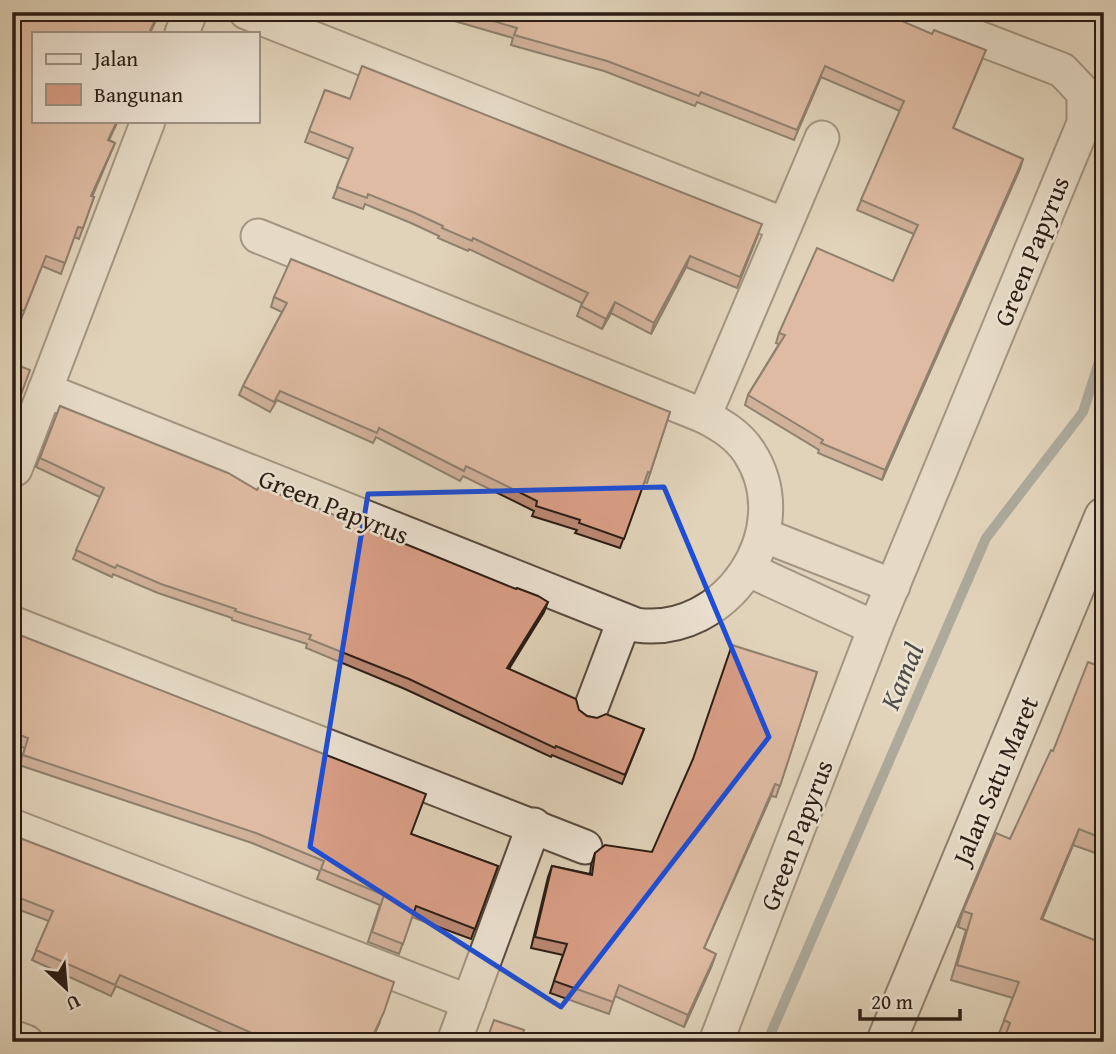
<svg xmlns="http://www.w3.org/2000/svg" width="1116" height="1054" font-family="'Gentium Book Plus',serif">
<rect width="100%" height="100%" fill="#e1d3ba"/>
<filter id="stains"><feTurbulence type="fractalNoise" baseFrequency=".00286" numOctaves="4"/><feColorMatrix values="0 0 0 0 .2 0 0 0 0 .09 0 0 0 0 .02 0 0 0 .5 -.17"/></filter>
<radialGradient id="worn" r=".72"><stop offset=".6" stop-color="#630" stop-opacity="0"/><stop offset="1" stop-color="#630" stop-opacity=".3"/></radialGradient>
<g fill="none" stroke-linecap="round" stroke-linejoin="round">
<polyline stroke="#6d7878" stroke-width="10" points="767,1042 986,538 1083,412 1104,346"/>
<defs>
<g id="street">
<polyline points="246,12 785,225"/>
<polyline points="182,33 190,12"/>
<path d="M45,390L636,625C726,638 800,530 749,452C738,435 721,425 704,416L258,236"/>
<polyline points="704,416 822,138"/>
<polyline points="15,469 148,121"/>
<polyline points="763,535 893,586"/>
<polyline points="749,570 875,628"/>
<polyline points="12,623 585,847"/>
<polyline points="591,708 624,621"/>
<polyline points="12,826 469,1002"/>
<polyline points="12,1037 26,1042"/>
<polyline points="454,1042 534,825"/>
<polyline points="716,1042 875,628 1084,123 1084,93 1062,70 911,12"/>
</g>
<polyline id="secondary" points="886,1042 1104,517"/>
</defs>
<use href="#street" stroke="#584a3e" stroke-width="37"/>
<use href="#secondary" stroke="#2b1d14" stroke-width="42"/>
<use href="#street" stroke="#ece2d2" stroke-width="33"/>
<use href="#secondary" stroke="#ece2d2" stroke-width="38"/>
</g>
<g fill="#bb8873" stroke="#2b1d14" stroke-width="2">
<polygon points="12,12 160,12 150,33 33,33 33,121 118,121 109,140 115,143 92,197 94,197 79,239 74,237 61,274 42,266 20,322 12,319"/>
<polygon points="445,12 881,12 982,60 953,128 1023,159 882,480 818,453 819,450 745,405 748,395 779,344 776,343 779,333 893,281 914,234 857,210 900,111 821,77 794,140 697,102 695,106 604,71 511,45 513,38 444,18"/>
<polygon points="325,90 350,99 758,235 737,288 686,267 651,334 611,313 602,329 577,316 582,303 469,249 468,251 438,238 439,236 411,223 365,204 363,209 333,198 349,159 305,142"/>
<polygon points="274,297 670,412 647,483 644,482 620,548 575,533 577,530 532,516 534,511 463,476 460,481 376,437 373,443 277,400 270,412 239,395 243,386 282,312 271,307"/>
<polygon points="60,406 257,490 298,503 544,612 509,669 579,710 587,716 644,729 622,784 552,755 551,757 405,689 306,648 307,644 232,620 232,618 158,593 113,574 112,577 73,559 100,497 36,467"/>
<polygon points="12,632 411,834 498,866 471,939 412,917 399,954 368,942 380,905 317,879 320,871 252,843 19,765 25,748 12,744"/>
<polygon points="1104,668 1104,856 1073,845 1042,919 1104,944 1004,1038 998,1036 1013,998 951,980 966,930 958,927 963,911 1010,839 1053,751"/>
<polygon points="817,672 776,797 771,796 704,948 712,965 684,1027 615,996 609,1014 550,993 563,955 531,948 548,877 552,866 590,874 591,865 595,853 652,852"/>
<polygon points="12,835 380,1022 371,1042 243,1042 116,986 111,996 32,960 49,921 12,907"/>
</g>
<g fill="#986f5e" stroke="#2b1d14" stroke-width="2">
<polygon points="1023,159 1020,169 882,480 885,470"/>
<polygon points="690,256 686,267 651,334 654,323"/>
<polygon points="615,302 611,313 602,329 606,319"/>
<polygon points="548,602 544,612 503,677 507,668"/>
<polygon points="775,784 771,796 699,959 704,948"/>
<polygon points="1079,829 1073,845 1036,934 1041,919"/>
<polygon points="716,954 712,965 684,1027 688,1015"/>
</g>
<g fill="#d99e86" stroke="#2b1d14" stroke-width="2">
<polygon points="12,12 159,12 149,33 33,33 33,121 117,121 108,140 115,143 91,196 94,197 83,228 78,227 65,263 46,256 24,311 12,306"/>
<polygon points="463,12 881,12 932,34 934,30 986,50 953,128 1023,159 885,470 821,443 823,440 748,395 785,335 779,333 817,248 893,281 918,225 861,200 904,101 825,66 797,130 701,92 699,96 607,61 514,35 517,28"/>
<polygon points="362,66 762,224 740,277 690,256 654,323 615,302 606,319 581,306 588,293 473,238 472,241 442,228 443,226 415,213 368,194 367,198 337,187 353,148 309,131 325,90 350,99"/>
<polygon points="291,259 670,412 650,473 648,472 624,539 579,523 580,520 536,506 537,501 466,466 464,471 379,428 377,433 280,391 274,402 243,386 287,303 274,297"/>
<polygon points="12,363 30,370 12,419"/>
<polygon points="60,406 228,473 257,490 260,485 298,503 300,501 516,589 517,588 538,596 548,602 507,668 576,699 579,710 587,716 597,718 606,714 644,729 625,775 556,746 555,748 409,679 309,639 311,635 235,611 236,609 161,584 117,565 115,568 76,550 104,488 40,458"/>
<polygon points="12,632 426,794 411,834 498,866 475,929 416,906 403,944 372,932 384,895 321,869 324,861 256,833 23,755 28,738 12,732"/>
<polygon points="732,645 817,672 780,786 775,784 704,948 716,954 688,1015 619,985 613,1002 554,981 567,944 535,937 552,866 592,875 595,853 605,845 652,852 693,759"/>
<polygon points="1088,662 1104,668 1104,839 1079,829 1041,919 1104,944 1104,1042 1003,1042 1010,1023 1004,1020 1019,982 957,965 972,914 963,911 996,833 1010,839 1051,750 1053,751"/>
<polygon points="12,835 394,982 384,1012 370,1042 272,1042 120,975 115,985 36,950 53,911 12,895"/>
<polygon points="494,1020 524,1030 520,1042 486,1042"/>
</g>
<path d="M0 0H1116V1054H0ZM664,487L769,737L561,1007L310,847L368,494Z" fill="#e1d3ba" fill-opacity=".55" fill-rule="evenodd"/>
<path fill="none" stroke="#1d4ed8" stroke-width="5" stroke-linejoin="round" d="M664,487L769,737L561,1007L310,847L368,494Z"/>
<g text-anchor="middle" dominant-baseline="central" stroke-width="5" stroke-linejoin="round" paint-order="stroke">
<g font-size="26" fill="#2b1d14" stroke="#ece2d2">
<text transform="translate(1031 251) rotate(-68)">Green Papyrus</text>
<text transform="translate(334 506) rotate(22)">Green Papyrus</text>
<text transform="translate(995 780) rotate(-67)">Jalan Satu Maret</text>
<text transform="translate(796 835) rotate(-69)">Green Papyrus</text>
</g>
<g font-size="28" font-style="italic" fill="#4c4b46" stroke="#ece2d2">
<text transform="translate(901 676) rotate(-67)">Kamal</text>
</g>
</g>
<rect width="1116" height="1054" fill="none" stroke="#e1d3ba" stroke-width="42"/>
<rect x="14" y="14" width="1088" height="1026" fill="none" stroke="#2b1d14" stroke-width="3.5"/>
<rect x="21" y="21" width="1074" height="1012" fill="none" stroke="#2b1d14" stroke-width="2"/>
<rect x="32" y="32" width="228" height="91" fill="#ece2d2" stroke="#9f9386" stroke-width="2"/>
<rect x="46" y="54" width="35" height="10" fill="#ece2d2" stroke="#9f9386" stroke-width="2"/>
<text x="94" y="66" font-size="21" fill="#2b1d14">Jalan</text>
<rect x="46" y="84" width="35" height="21" fill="#d99e86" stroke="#9f9386" stroke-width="2"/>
<text x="94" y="102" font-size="21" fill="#2b1d14">Bangunan</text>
<g transform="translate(66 988) rotate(154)" stroke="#ece2d2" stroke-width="5" paint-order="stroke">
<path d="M0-5L12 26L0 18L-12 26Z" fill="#2b1d14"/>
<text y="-10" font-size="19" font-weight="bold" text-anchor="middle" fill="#2b1d14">U</text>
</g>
<path d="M860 1009v10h100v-10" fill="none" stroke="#2b1d14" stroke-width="3.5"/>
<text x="871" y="1009" font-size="21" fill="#2b1d14" stroke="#ece2d2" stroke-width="5" paint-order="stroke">20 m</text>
<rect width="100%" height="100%" filter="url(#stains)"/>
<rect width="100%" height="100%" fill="url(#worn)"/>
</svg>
